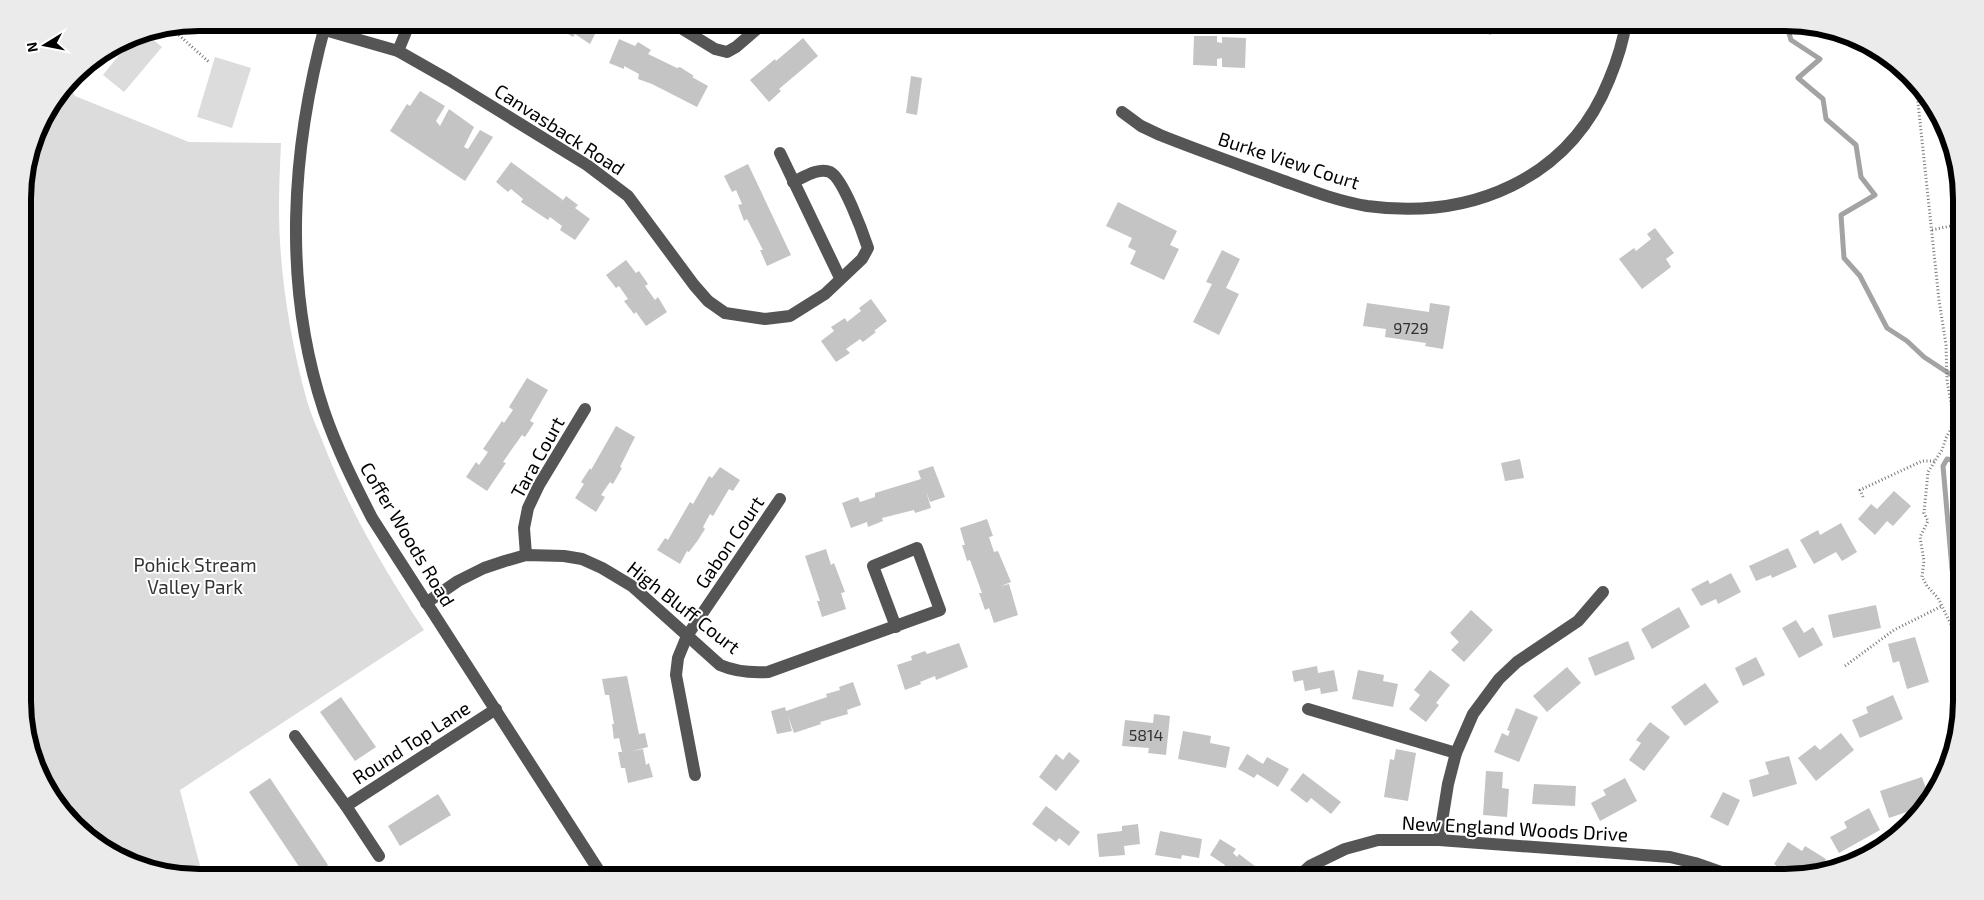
<svg xmlns="http://www.w3.org/2000/svg" width="1984" height="900" font-family="'Exo 2',sans-serif">
<rect width="100%" height="100%" fill="#fff"/>
<g fill="#dcdcdc">
<polygon points="145,33 162,47 124,92 103,75 135,35"/>
<polygon points="215,57 251,68 232,128 197,117"/>
<path d="M68,84L75,96L189,142L281,143C280,164 279,186 279,207C279,272 290,339 307,401C311,415 317,428 322,440C348,508 384,570 424,630L180,790L203,877L131,864L59,808L24,725L23,187L41,121Z"/>
</g>
<g fill="none" stroke-linecap="round" stroke-linejoin="round">
<g stroke="#a3a3a3" stroke-width="5">
<polyline points="1786,23 1791,40 1820,59 1798,78 1823,99 1826,119 1856,145 1861,177 1875,195 1841,215 1844,258 1860,276 1887,328 1907,341 1924,357 1956,378 1961,387"/>
<polyline points="1961,462 1947,459 1943,466 1952,569 1959,609 1961,611"/>
</g>
</g>
<g fill="#c4c4c4">
<polygon points="559,22 601,22 590,44 575,34 573,37 560,29 562,25"/>
<polygon points="1485,22 1512,22 1513,27 1489,35"/>
<polygon points="1194,36 1217,36 1217,42 1222,43 1222,37 1246,38 1245,68 1222,67 1222,58 1217,59 1217,66 1193,65"/>
<polygon points="803,38 818,56 779,89 781,91 769,102 750,80 775,59 776,61"/>
<polygon points="619,39 635,46 638,42 651,50 648,54 677,68 680,67 694,76 692,77 708,86 697,107 652,84 638,79 639,74 624,66 624,69 609,63"/>
<polygon points="911,76 922,78 917,115 906,113"/>
<polygon points="420,91 445,106 436,121 440,126 449,109 474,127 464,147 468,149 480,130 493,137 465,181 390,131 407,104 410,106"/>
<polygon points="511,162 563,200 559,206 566,196 578,205 575,208 590,219 575,240 560,230 562,226 550,217 548,220 521,202 523,199 511,189 508,192 496,182"/>
<polygon points="748,164 791,255 767,266 760,250 763,250 747,219 744,221 738,205 742,204 736,190 732,192 724,176"/>
<polygon points="1118,202 1177,231 1170,245 1179,249 1164,280 1130,264 1136,251 1128,247 1132,238 1106,226"/>
<polygon points="1655,228 1674,253 1666,259 1671,267 1642,289 1619,259 1634,248 1636,251 1651,239 1647,234"/>
<polygon points="1222,250 1240,259 1226,288 1239,294 1219,335 1193,322 1212,284 1206,282"/>
<polygon points="626,260 636,273 639,271 648,284 645,286 655,300 658,297 667,312 646,326 636,312 634,314 624,301 628,299 619,286 616,288 606,275"/>
<polygon points="871,299 887,321 874,331 876,332 863,342 860,339 846,349 850,353 836,362 821,341 834,331 831,327 845,318 847,322 861,311 859,308"/>
<polygon points="1367,303 1429,312 1430,303 1450,306 1443,349 1425,346 1426,343 1385,337 1386,329 1363,326"/>
<polygon points="527,378 548,390 530,421 534,423 525,437 522,435 512,449 503,462 506,463 487,491 466,477 476,462 479,465 488,452 483,449 502,421 504,423 513,410 509,407"/>
<polygon points="616,426 635,437 620,467 622,468 613,484 610,482 601,495 605,497 596,512 575,498 584,484 581,482 590,468 591,470"/>
<polygon points="1520,459 1524,478 1505,481 1501,463"/>
<polygon points="933,466 945,497 930,502 926,491 931,508 915,513 914,510 882,518 883,521 868,527 867,522 851,528 842,503 858,497 860,502 875,497 875,493 921,479 918,471"/>
<polygon points="720,467 740,480 733,491 729,489 713,516 710,514 703,527 705,529 698,540 689,552 687,551 680,564 657,550 665,538 668,540 690,502 693,504 709,476 712,478"/>
<polygon points="1894,491 1911,506 1893,526 1887,521 1875,535 1858,519 1871,504 1877,509"/>
<polygon points="987,519 993,536 989,537 994,552 998,551 1011,582 1001,586 1009,584 1018,615 994,623 989,608 985,610 979,593 982,593 970,560 967,561 962,545 965,545 960,528"/>
<polygon points="1841,523 1857,552 1842,561 1836,552 1814,564 1800,540 1818,530 1820,535"/>
<polygon points="1788,548 1797,567 1772,578 1771,575 1756,581 1749,566"/>
<polygon points="826,549 831,565 834,563 845,592 841,593 846,609 822,617 817,601 820,601 805,556"/>
<polygon points="1731,573 1741,592 1718,604 1716,599 1701,606 1691,589 1708,580 1710,584"/>
<polygon points="1876,605 1881,628 1833,638 1828,615"/>
<polygon points="1679,607 1690,627 1652,649 1641,629"/>
<polygon points="1471,610 1493,630 1464,662 1451,650 1459,642 1450,633"/>
<polygon points="1796,620 1804,633 1813,627 1823,645 1799,658 1782,628"/>
<polygon points="1915,637 1929,682 1907,689 1899,661 1893,663 1888,644"/>
<polygon points="1628,641 1635,659 1595,676 1588,658"/>
<polygon points="959,643 968,667 936,680 935,676 920,682 921,684 905,690 897,665 912,660 911,656 925,651 927,654"/>
<polygon points="1756,657 1765,675 1743,686 1735,668"/>
<polygon points="1317,666 1318,673 1334,670 1338,691 1321,694 1320,688 1305,691 1303,680 1294,682 1292,671"/>
<polygon points="1567,667 1581,683 1547,712 1533,696"/>
<polygon points="1358,670 1384,675 1383,681 1398,684 1393,707 1352,699"/>
<polygon points="1430,670 1450,685 1436,703 1439,705 1426,722 1409,709 1420,695 1414,690"/>
<polygon points="627,676 639,734 645,733 648,747 632,751 643,749 646,765 649,763 653,777 628,783 625,768 621,768 618,752 622,752 619,738 614,739 612,724 614,724 609,695 605,695 602,679"/>
<polygon points="853,682 861,705 847,710 848,714 820,722 821,724 794,733 788,716 792,731 777,734 771,711 785,707 786,711 827,697 826,694 840,690 839,687"/>
<polygon points="1705,683 1719,702 1685,726 1671,707"/>
<polygon points="1893,695 1903,719 1860,738 1852,720 1868,713 1866,707"/>
<polygon points="341,697 376,747 355,761 320,712"/>
<polygon points="1516,708 1538,717 1519,762 1494,752 1502,733 1508,736 1510,731 1507,730"/>
<polygon points="1154,714 1170,716 1166,755 1148,753 1149,748 1122,746 1125,720 1153,723"/>
<polygon points="1650,722 1670,737 1644,771 1629,760 1641,743 1636,740"/>
<polygon points="1183,731 1211,736 1210,743 1230,747 1226,768 1178,759"/>
<polygon points="1841,733 1854,750 1816,781 1798,758 1815,745 1820,750"/>
<polygon points="1396,749 1416,753 1408,801 1384,797 1390,759 1394,760"/>
<polygon points="1069,752 1080,761 1056,791 1039,777 1056,754 1063,760"/>
<polygon points="1247,754 1263,764 1267,757 1289,769 1278,787 1257,774 1254,778 1238,769"/>
<polygon points="1789,756 1797,784 1753,797 1749,780 1769,774 1765,762"/>
<polygon points="1947,770 1943,777 1942,780 1939,773"/>
<polygon points="1486,771 1503,772 1502,788 1509,789 1507,817 1483,815"/>
<polygon points="1303,773 1341,802 1331,814 1311,798 1307,803 1290,790"/>
<polygon points="1922,777 1930,800 1927,805 1889,818 1880,791"/>
<polygon points="270,778 328,865 310,877 306,877 249,792"/>
<polygon points="1625,778 1637,801 1600,821 1591,803 1606,795 1603,790"/>
<polygon points="1534,784 1576,786 1575,806 1532,804"/>
<polygon points="1723,792 1740,800 1728,826 1710,817"/>
<polygon points="438,794 451,815 400,846 388,826"/>
<polygon points="1046,806 1080,832 1069,846 1059,838 1056,842 1032,824"/>
<polygon points="1869,808 1880,830 1839,853 1830,837 1847,828 1844,822"/>
<polygon points="1138,824 1140,844 1124,846 1125,855 1099,857 1097,834 1122,831 1122,826"/>
<polygon points="1160,831 1202,839 1199,858 1182,855 1181,859 1155,855"/>
<polygon points="1220,839 1236,849 1233,853 1237,857 1239,854 1260,870 1255,877 1232,877 1223,871 1225,865 1210,855"/>
<polygon points="1788,842 1802,851 1805,846 1826,859 1819,870 1804,875 1791,866 1787,873 1774,864"/>
<polygon points="1394,868 1413,870 1412,877 1393,877"/>
</g>
<g fill="none" stroke-linecap="round" stroke-linejoin="round">
<g stroke="#777" stroke-width="3" stroke-dasharray="1 2.5" stroke-linecap="butt">
<polyline points="171,28 210,63"/>
<polyline points="1916,84 1939,300 1946,345 1947,381 1953,414 1953,425 1946,438 1942,450 1928,472 1924,513 1928,521 1920,537 1924,561 1922,577 1927,586 1938,598 1961,645"/>
<polyline points="1932,230 1960,224"/>
<polyline points="1863,497 1860,490 1922,461 1935,461"/>
<polyline points="1845,666 1894,630 1942,606"/>
</g>
<g stroke="#555" stroke-width="12">
<path d="M297,22L398,51L449,80L587,165L628,196L694,285L708,301L725,313L765,319L790,316L825,294L862,259L868,248C863,233 843,178 830,172C819,167 804,177 793,182"/>
<path d="M326,22C291,149 282,285 324,411C337,449 354,483 372,518L603,877"/>
<polyline points="671,22 715,49 727,52 736,47 765,22"/>
<polyline points="398,51 410,22"/>
<path d="M1122,112L1141,126L1160,135C1200,151 1240,165 1281,180C1309,190 1337,201 1367,206C1470,220 1569,180 1609,80C1617,61 1623,43 1626,22"/>
<polyline points="780,153 840,278"/>
<polyline points="526,555 524,528 528,508 539,485 585,409"/>
<path d="M426,603L458,581L484,568L505,561L526,555L564,556L582,559L602,568L632,586L720,665C736,672 751,673 768,672L940,610L917,548L873,566L896,627"/>
<polyline points="1308,709 1456,753"/>
<polyline points="295,736 346,806 379,856"/>
<polyline points="695,775 676,675 678,658 687,636 780,499"/>
<polyline points="346,806 496,709"/>
<polyline points="1439,840 1448,784 1456,753 1473,714 1499,679 1517,662 1578,621 1603,592"/>
<polyline points="1298,877 1310,866 1345,849 1378,840 1439,840 1670,857 1695,863 1735,877"/>
</g>
</g>
<g text-anchor="middle" dominant-baseline="central" stroke-width="4" stroke-linejoin="round" paint-order="stroke">
<g font-size="16" fill="#313131">
<text x="1411" y="327">9729</text>
<text x="1146" y="734">5814</text>
</g>
<g font-size="19" fill="#000" stroke="#fff">
<text transform="translate(560 129) rotate(33)">Canvasback Road</text>
<text transform="translate(1289 160) rotate(18)">Burke View Court</text>
<text transform="translate(537 457) rotate(-61)">Tara Court</text>
<text transform="translate(408 534) rotate(59)">Coffer Woods Road</text>
<text transform="translate(729 542) rotate(-56)">Gabon Court</text>
<text transform="translate(684 607) rotate(38)">High Bluff Court</text>
<text transform="translate(411 742) rotate(-33)">Round Top Lane</text>
<text transform="translate(1515 828) rotate(3)">New England Woods Drive</text>
</g>
<g font-size="19" fill="#333" stroke="#fff">
<text x="195" y="564">Pohick Stream<tspan x="195" dy="22">Valley Park</tspan></text>
</g>
</g>
<path d="M0 0H1984V900H0ZM199 31H1785A168 168 0 0 1 1953 199V701A168 168 0 0 1 1785 869H199A168 168 0 0 1 31 701V199A168 168 0 0 1 199 31Z" fill="#ebebeb" fill-rule="evenodd"/>
<path fill="none" stroke="#000" stroke-width="6" d="M199 31H1785A168 168 0 0 1 1953 199V701A168 168 0 0 1 1785 869H199A168 168 0 0 1 31 701V199A168 168 0 0 1 199 31Z"/>
<g transform="translate(45 45) rotate(260)" stroke="#ffffff" stroke-width="4" paint-order="stroke">
<path d="M0-4L9 19L0 12L-9 19Z" fill="#000000"/>
<text y="-8" font-size="14" font-weight="bold" text-anchor="middle" fill="#000000">N</text>
</g>
</svg>
